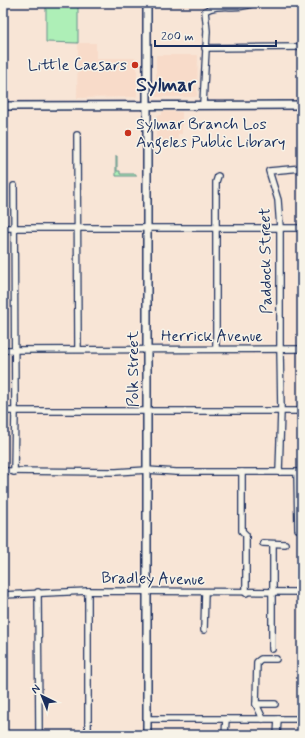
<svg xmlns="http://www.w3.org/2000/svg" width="305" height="738" font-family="Mynerve,sans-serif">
<rect width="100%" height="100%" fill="#f8e5d6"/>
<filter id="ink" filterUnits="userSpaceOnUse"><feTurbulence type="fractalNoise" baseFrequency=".025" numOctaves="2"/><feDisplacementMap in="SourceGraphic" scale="8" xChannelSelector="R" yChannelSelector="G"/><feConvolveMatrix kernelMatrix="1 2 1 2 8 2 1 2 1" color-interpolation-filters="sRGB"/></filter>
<g filter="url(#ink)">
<g fill="#f8dbc9">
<polygon points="78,43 96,43 96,58 137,58 137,95 136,97 77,98"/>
<polygon points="156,55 198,55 197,96 195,97 156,97"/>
<polygon points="164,111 182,112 182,134 178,134 177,149 156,149 156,117 158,115 162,115 162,112"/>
</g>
<g fill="#aeefb7" stroke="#648f8a">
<polygon points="46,3 78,3 78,43 46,42"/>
<polygon points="116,156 117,156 117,171 120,171 120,174 136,174 136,176 116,176"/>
</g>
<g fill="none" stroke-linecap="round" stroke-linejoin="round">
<defs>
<g id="minor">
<polyline points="205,48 302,47"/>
<path d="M203,104L207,31L205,11C219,2 238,11 254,3"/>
<polyline points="77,135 78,349"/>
<polyline points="3,228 302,228"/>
<polyline points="216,349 216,182 218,176"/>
<polyline points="3,350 302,349"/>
<polyline points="3,411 302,411"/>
<polyline points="3,471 116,472 147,470 176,472 302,472"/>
<polyline points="14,472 15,411 14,186"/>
<polyline points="242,472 242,531 246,535 246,593"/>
<polyline points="279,472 281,411 280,349 280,228 278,200 269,171 302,168"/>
<polyline points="297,472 298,529"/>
<polyline points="301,490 302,490"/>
<polyline points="263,543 285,544"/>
<polyline points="38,592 39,735"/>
<polyline points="273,593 273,544"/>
<polyline points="3,595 88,591 302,592"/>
<polyline points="204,630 205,592"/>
<polyline points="272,649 272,593"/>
<polyline points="256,704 275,704"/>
<polyline points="147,719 302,719"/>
<polyline points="263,719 256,704 257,662 261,659 276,659"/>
<polyline points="88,735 88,591"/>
<polyline points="225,735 226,719"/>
<polyline points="277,735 278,719"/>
</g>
<g id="major">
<polyline points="3,106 302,105"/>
<polyline points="147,735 147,3"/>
</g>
</defs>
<use href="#minor" stroke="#1b2f5e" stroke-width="8"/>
<use href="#major" stroke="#1b2f5e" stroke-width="10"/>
<use href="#minor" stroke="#f7f3e8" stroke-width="5.5"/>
<use href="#major" stroke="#f7f3e8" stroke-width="7"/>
</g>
</g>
<g fill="#c8321e" stroke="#f7f3e8" stroke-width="1.5">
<circle cx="135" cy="65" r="4"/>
<circle cx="128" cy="133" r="4"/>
</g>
<g text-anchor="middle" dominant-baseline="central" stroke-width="3" stroke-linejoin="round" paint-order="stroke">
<g font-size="16" fill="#1b2f5e" stroke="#f7f3e8" text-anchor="end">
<text x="127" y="65">Little Caesars</text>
<text x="136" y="124" text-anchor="start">Sylmar Branch Los<tspan x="136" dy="18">Angeles Public Library</tspan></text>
</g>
<g font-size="16" fill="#1b2f5e" stroke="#f7f3e8">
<text transform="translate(266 261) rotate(-91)">Paddock Street</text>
<text x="212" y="336">Herrick Avenue</text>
<text transform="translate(133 369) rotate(-90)">Polk Street</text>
<text transform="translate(153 579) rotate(1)">Bradley Avenue</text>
</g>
<g font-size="20" font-weight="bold" fill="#1b2f5e" stroke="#f7f3e8">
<text x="166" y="85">Sylmar</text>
</g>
</g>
<rect width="305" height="738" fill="none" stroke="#f7f3e8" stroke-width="16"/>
<rect x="8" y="8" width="289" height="722" fill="none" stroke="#1b2f5e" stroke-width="1.5" filter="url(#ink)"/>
<g transform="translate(42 696) rotate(317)" stroke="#f7f3e8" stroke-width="3" paint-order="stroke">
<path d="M0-3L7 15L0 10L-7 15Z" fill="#1b2f5e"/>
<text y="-6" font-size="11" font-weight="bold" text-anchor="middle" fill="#1b2f5e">N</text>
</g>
<path d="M155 40v6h121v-6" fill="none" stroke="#1b2f5e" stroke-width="2"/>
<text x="161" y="40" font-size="12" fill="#1b2f5e" stroke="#f7f3e8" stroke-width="3" paint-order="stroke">200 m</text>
</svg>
